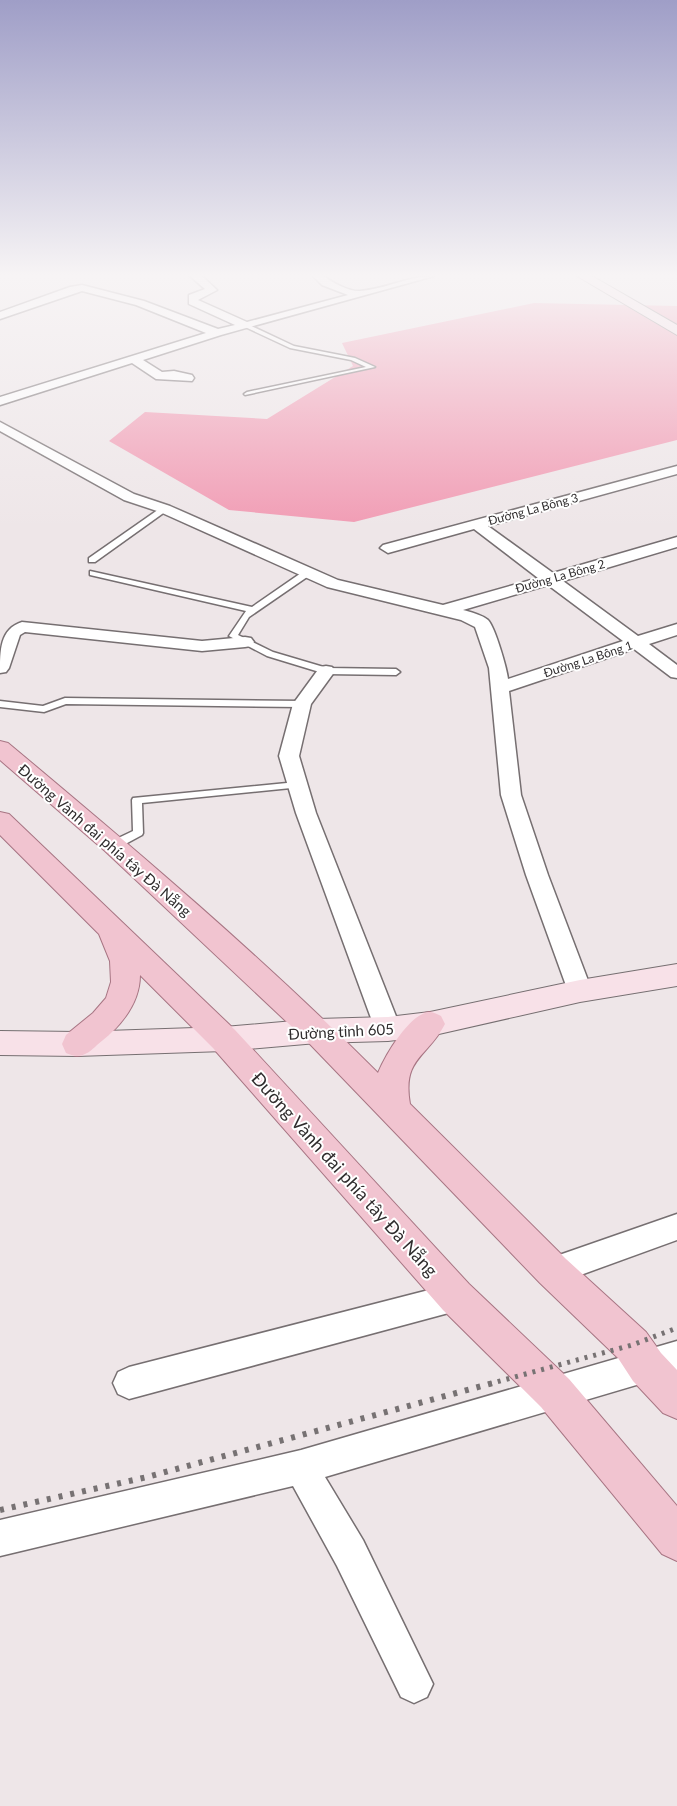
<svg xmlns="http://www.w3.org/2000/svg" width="677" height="1806" font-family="Lato,sans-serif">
<rect width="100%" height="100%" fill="#eee6e8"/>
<polygon fill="#f19cb4" points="534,303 677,306 677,440 354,522 229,510 109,441 145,412 267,419 353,366 342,343"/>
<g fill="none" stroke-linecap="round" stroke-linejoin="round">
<defs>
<g id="lane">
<polygon points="245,323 294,346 355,358 375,367 245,395 244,394 247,392 366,367 351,360 290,348 243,326"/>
<polygon points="162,507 169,509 95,562 89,562 89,558"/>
<polygon points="90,571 252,607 304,571 310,571 310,575 249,617 238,635 273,652 327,668 396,669 400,672 396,675 326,674 267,656 229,636 246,611 90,575"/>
<polygon points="65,698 302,701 307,704 302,707 66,704 44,712 0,707 0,701 43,706"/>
<polygon points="297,782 301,783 302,785 301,787 142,803 143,833 142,835 118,848 114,849 109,845 110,842 133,831 132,800 133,798"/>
</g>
<g id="street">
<path d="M190,276H202L217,290L198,300L247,322L348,295L322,285L313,276H324C332,283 351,292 360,291C386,289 408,276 434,276L221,335L143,360L162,372L174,371L192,375L194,378L192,381L156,379L132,363L0,405V397L206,333L136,305L82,291L0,319V312L70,287L82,285L144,301L218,329L235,325L189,304V295L205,289Z"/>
<path d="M0,422L134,494L170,506L338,580L443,605L538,578L474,529L388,553L380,548L383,545L677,466V474L488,526L553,573L677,537V547L563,581L638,636L677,624V635L649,644L677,665V678L671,677L634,649L509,691L521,795L548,875L592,991L589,998L580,1000L571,998L568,991L526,875L501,795L489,668L475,627L461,620L327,587L160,512L124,500L0,431ZM548,585L623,641L508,679C507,669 495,627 488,620C482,615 471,612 463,610Z"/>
<path d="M22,622L202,641L245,637L251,638L254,642L251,646L245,647L202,651L25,632L20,635L9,668L6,672L0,673C0,650 0,629 22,622Z"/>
<polygon points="326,666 332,667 335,671 311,704 299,756 316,813 401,1029 397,1036 388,1039 379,1036 375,1029 296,813 279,756 293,704 320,667"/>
<polygon points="677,1214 677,1240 553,1285 542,1281 538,1271 542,1261"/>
<polygon points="456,1283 467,1287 471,1297 467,1307 456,1311 129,1399 118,1394 113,1383 118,1372 129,1367"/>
<polygon points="677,1341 677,1373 325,1477 363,1540 433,1684 427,1697 414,1703 401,1697 337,1566 293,1486 0,1556 0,1520 301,1450"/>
</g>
<g id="secondary">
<polygon points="577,276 592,276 677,325 677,335"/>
<polygon points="677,964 677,986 580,1002 430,1036 388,1041 317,1043 224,1051 77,1056 0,1055 0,1031 77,1032 224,1027 317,1019 388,1017 430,1012 580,980"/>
</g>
<g id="primary">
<path d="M0,741L8,743C135,849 261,956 378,1073C385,1056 409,1014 429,1012C433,1012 437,1014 441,1016L445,1024C427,1058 402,1058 410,1104L566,1259L646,1332L661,1353L677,1370V1419L663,1413L633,1381L618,1358L540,1283L306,1040L105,851L0,760Z"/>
<path d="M0,812L9,814L235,1030L469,1284L569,1379L677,1506V1561L662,1554L541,1407L443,1310L213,1048L140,975C140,1005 119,1028 97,1045C92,1050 85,1056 77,1056C74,1056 69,1054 66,1053L62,1044L66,1035L93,1013L106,998L111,982L110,961L99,934L0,835Z"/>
</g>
</defs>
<use href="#lane" stroke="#766f71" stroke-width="3"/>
<use href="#street" stroke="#766f71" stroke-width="3"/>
<use href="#secondary" stroke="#766f71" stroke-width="2"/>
<use href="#primary" stroke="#a77583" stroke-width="2"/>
<use href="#lane" fill="#fff" fill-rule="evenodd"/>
<use href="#street" fill="#fff" fill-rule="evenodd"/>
<use href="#secondary" fill="#f8e1e8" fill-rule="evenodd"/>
<use href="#primary" fill="#f1c4d0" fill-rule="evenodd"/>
<polyline stroke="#777273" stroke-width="5" stroke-dasharray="3 6" stroke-linecap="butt" points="489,1384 632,1345 677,1328"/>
<polyline stroke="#777273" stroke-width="6" stroke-dasharray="4 8" stroke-linecap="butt" points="0,1510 147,1477 493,1383"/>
</g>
<linearGradient id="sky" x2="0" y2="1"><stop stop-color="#9f9ec7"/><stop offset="0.52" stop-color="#f7f4f5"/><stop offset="1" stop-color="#f7f4f5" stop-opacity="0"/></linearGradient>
<rect width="677" height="529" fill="url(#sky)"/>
<g text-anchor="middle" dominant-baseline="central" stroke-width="4" stroke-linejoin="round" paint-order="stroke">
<g font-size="12" fill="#302d2e" stroke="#fff">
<text transform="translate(533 509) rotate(-15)">Đường La Bông 3</text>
<text transform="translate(560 576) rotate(-16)">Đường La Bông 2</text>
<text transform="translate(588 659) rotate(-18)">Đường La Bông 1</text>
</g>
<g font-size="15" fill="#302d2e" stroke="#fff">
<text transform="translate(105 840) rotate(41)">Đường Vành đai phía tây Đà Nẵng</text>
<text transform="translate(341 1031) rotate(-3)">Đường tỉnh 605</text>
</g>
<g font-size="18" fill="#302d2e" stroke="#fff">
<text transform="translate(345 1174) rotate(48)">Đường Vành đai phía tây Đà Nẵng</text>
</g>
</g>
</svg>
